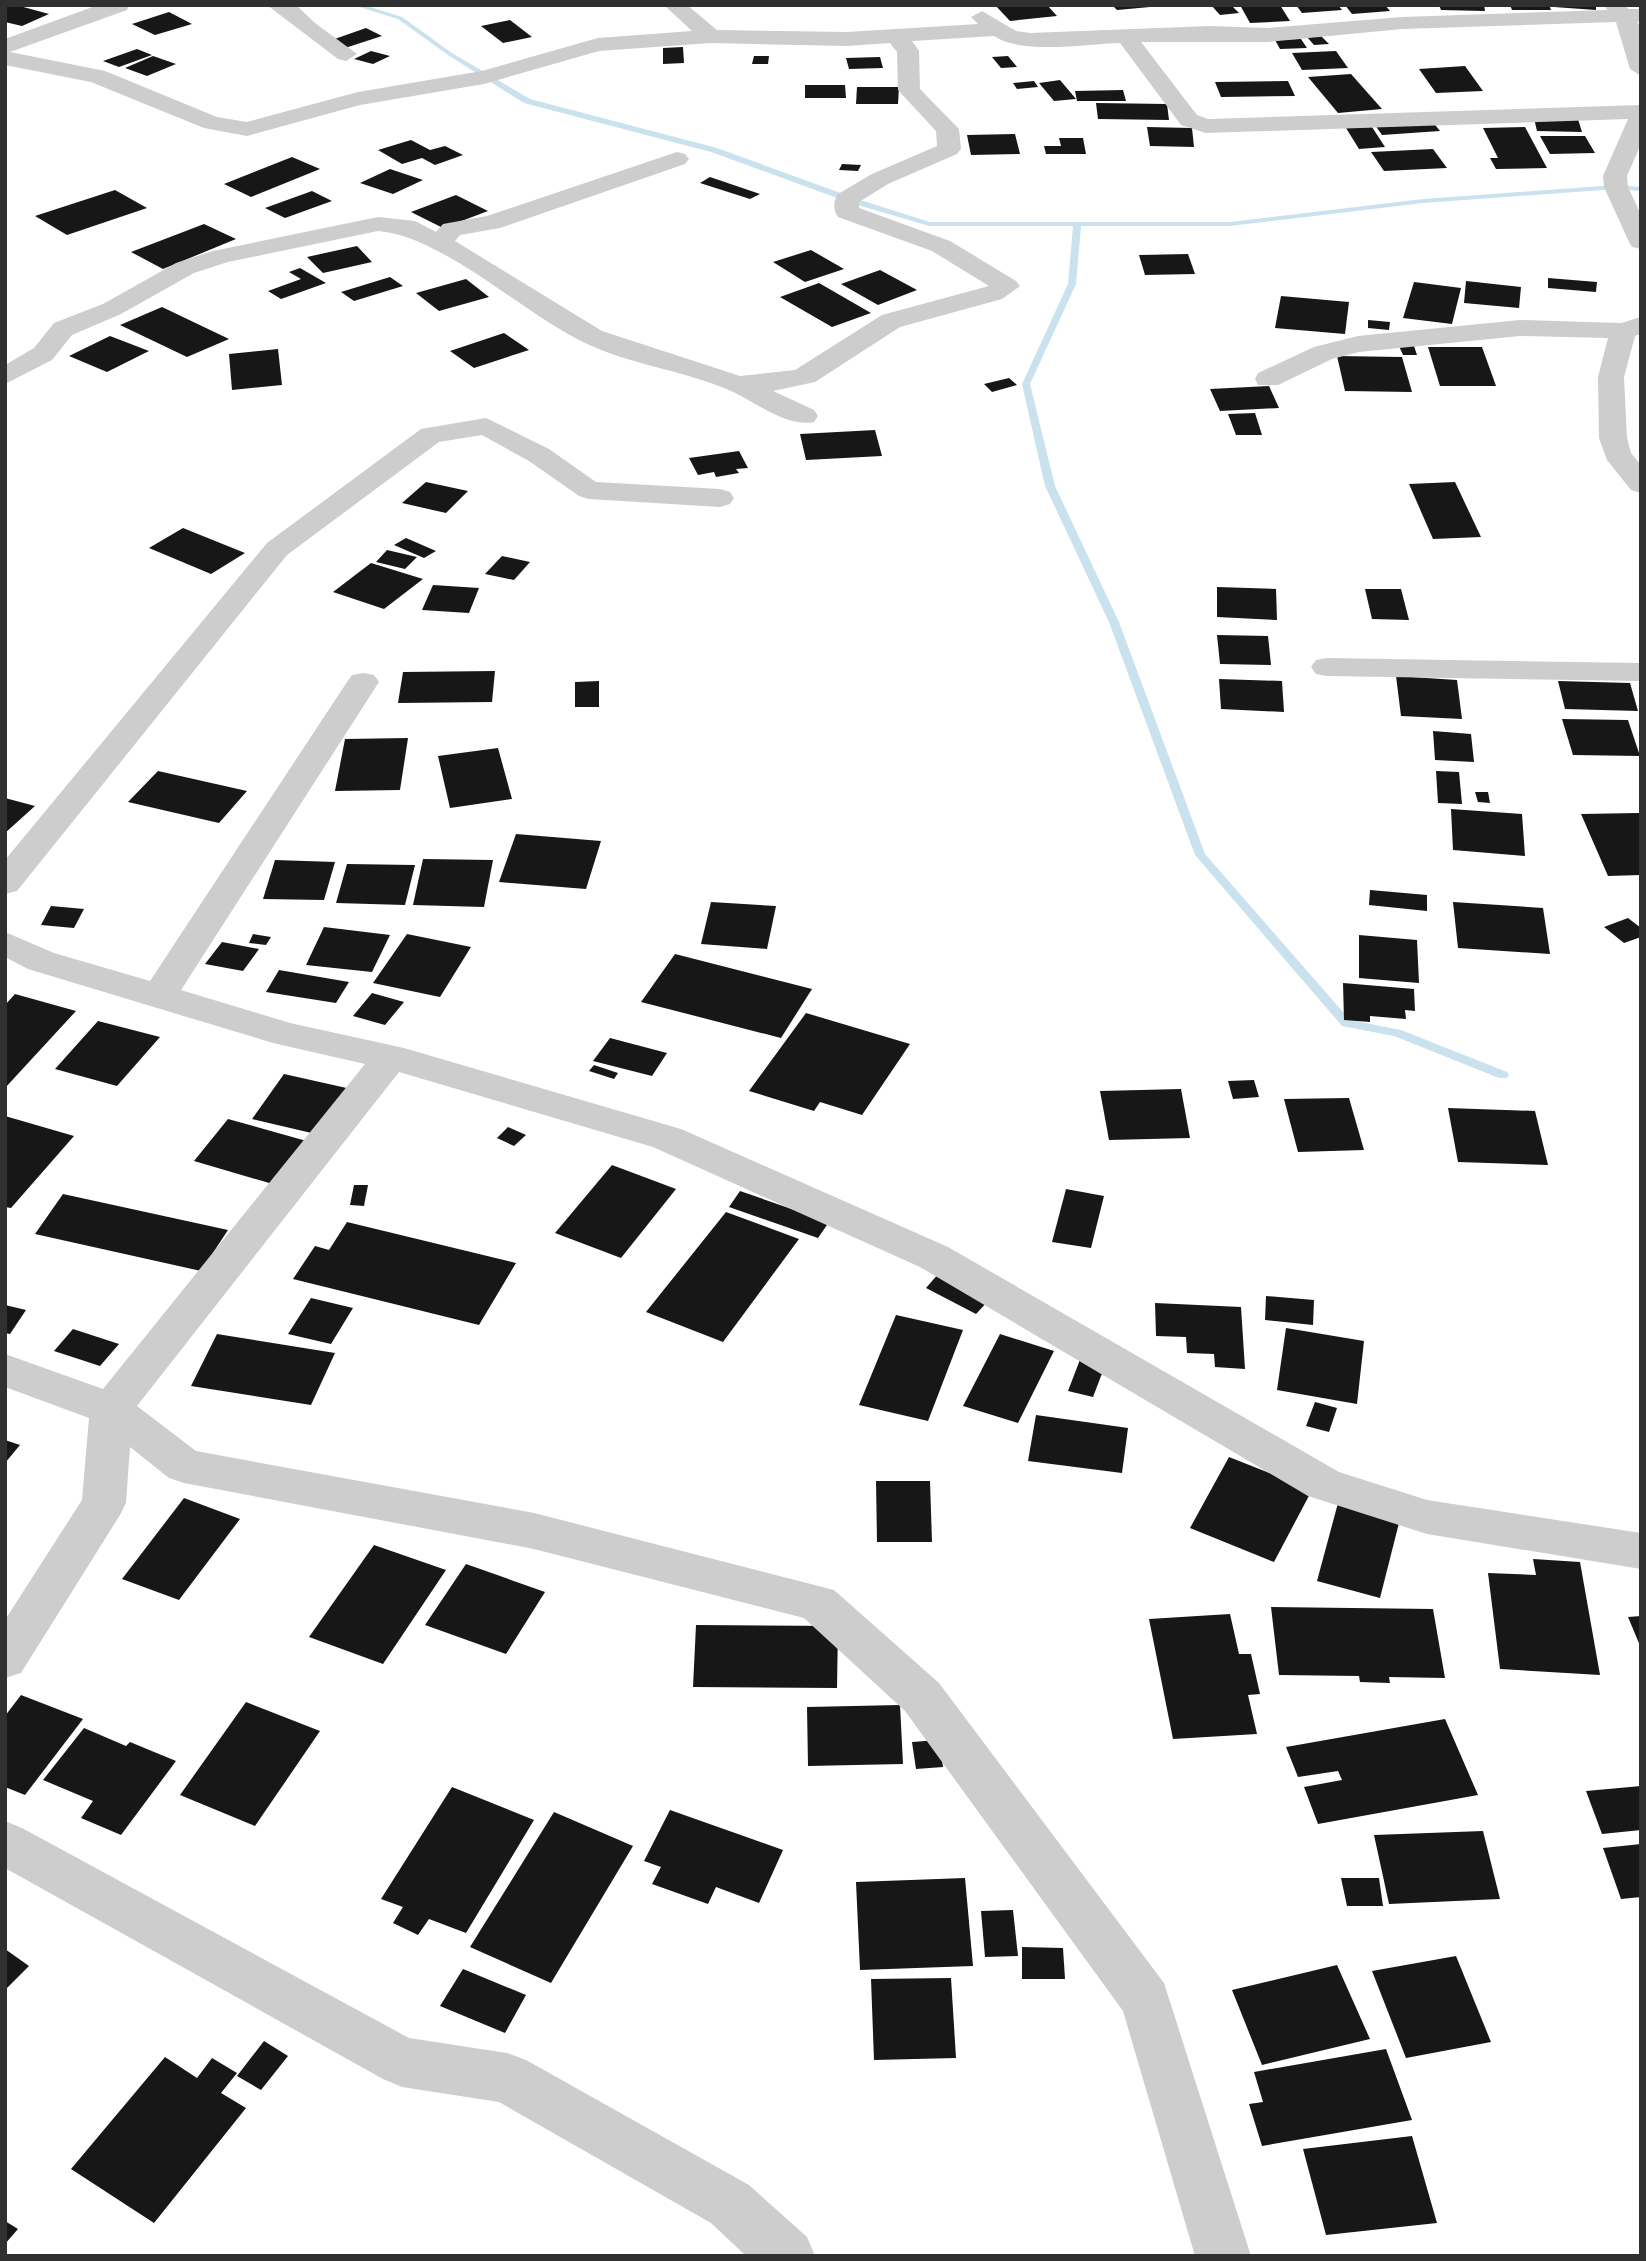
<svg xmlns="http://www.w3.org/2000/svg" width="1646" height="2261" font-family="'PT Sans Narrow',sans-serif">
<rect width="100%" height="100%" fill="#fff"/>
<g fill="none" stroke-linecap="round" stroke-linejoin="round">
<polygon fill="#c9e2ee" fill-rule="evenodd" points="353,5 364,5 402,17 452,53 530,99 717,148 857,199 930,222 1230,222 1423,199 1616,185 1641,187 1641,191 1616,189 1423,203 1230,226 1081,226 1076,284 1030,384 1055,486 1119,622 1205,854 1350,1020 1401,1030 1507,1072 1509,1075 1507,1078 1499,1078 1394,1036 1342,1026 1195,855 1109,622 1045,486 1022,384 1068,284 1073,226 929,226 851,203 711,152 524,103 448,55 398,19"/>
</g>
<g fill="#171717">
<polygon points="5,5 16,5 49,14 22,26 5,22"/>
<polygon points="995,5 1047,5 1057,16 1010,21"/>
<polygon points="1112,5 1150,5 1150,7 1117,10"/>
<polygon points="1211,5 1231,5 1239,13 1220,15"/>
<polygon points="1240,5 1280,5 1290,21 1250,23"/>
<polygon points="1296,5 1338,5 1342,10 1302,13"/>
<polygon points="1345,5 1385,5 1390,11 1352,14"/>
<polygon points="1439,5 1484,5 1485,11 1441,10"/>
<polygon points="1510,5 1549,5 1551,10 1512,10"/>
<polygon points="1554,5 1596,5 1596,10 1554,7"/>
<polygon points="169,12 192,24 155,35 132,24"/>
<polygon points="510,20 532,37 503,43 481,26"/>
<polygon points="366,28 382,36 345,48 329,41"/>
<polygon points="1321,36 1329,44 1314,45 1307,37"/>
<polygon points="1301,39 1307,48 1280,49 1275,40"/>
<polygon points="683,47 684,63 663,64 663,48"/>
<polygon points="137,49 152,55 119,67 103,61"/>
<polygon points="371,51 390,56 373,64 354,59"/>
<polygon points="1336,51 1348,68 1302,70 1292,53"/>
<polygon points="153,56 176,64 147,76 125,68"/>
<polygon points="754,56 769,56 768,64 752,64"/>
<polygon points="1008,56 1017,67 1001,68 992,57"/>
<polygon points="880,57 883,68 849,69 846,58"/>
<polygon points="1465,66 1483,91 1436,93 1419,69"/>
<polygon points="1351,74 1382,109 1338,113 1308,77"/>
<polygon points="1060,80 1076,99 1054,101 1039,83"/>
<polygon points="1034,81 1038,87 1017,89 1013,83"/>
<polygon points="1288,81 1295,96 1221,97 1215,82"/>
<polygon points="805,85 845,85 846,98 805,98"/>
<polygon points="857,87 899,87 898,104 856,104"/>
<polygon points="1123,90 1126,101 1077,101 1075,91"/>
<polygon points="1096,103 1167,104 1169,120 1098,119"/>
<polygon points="1533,114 1577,116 1582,132 1537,131"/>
<polygon points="1432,121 1440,131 1382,135 1375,125"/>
<polygon points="1147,127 1192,128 1194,147 1150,146"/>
<polygon points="1372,127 1385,147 1359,149 1346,128"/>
<polygon points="1525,127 1547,168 1496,169 1490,158 1498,158 1483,128"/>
<polygon points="1015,134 1020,154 971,155 967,135"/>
<polygon points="1540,136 1585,136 1595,153 1550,154"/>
<polygon points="1059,138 1083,138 1086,154 1046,154 1044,146 1061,146"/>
<polygon points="411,140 430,150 445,146 463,155 435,165 422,158 402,164 378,150"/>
<polygon points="1433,149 1447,168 1384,171 1371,152"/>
<polygon points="292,157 320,169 251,197 224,184"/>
<polygon points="842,164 861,165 858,171 839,170"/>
<polygon points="390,169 423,180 393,194 360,183"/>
<polygon points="710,177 760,194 750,199 700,183"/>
<polygon points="115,190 147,208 67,235 35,216"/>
<polygon points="312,191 332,201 285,218 265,208"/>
<polygon points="456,195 488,211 443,228 411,212"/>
<polygon points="204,224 236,239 163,269 131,252"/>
<polygon points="357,246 372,262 323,273 307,257"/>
<polygon points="811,250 844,269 805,282 773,262"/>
<polygon points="1188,254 1195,274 1145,275 1139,255"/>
<polygon points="300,268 326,283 281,299 268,291 301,279 289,272"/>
<polygon points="880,270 917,290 878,305 841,284"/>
<polygon points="390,277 403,286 354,301 341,292"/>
<polygon points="1548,278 1597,282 1596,292 1548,288"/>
<polygon points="466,279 489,297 439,311 416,293"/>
<polygon points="1466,281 1521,287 1519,308 1464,303"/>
<polygon points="1414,282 1461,288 1452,324 1403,318"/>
<polygon points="819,283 871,313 832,327 780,297"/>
<polygon points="1281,296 1349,302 1345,334 1275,328"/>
<polygon points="162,307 229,339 187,357 120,325"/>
<polygon points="1368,320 1390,322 1389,330 1368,328"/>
<polygon points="504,333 529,350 474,368 450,351"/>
<polygon points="110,336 149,351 107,372 69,356"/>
<polygon points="1399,346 1414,346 1417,355 1403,355"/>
<polygon points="1428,347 1482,347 1496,386 1440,386"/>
<polygon points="278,349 282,385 232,390 229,354"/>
<polygon points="1337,356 1402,357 1412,392 1345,391"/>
<polygon points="1009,378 1017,385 992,392 984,384"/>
<polygon points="1269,386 1279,408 1220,411 1210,389"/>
<polygon points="1255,413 1262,435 1236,435 1228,414"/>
<polygon points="875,430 882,456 806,460 800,434"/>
<polygon points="739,451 748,468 736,469 739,473 716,477 714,472 698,475 689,458"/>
<polygon points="426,482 468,491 446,513 402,503"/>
<polygon points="1455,482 1481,537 1433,539 1409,484"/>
<polygon points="183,528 245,553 211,574 149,548"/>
<polygon points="406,538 436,551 424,558 394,545"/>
<polygon points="387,550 417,557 405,569 376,562"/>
<polygon points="502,556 530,562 514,580 485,574"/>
<polygon points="371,563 423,579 384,609 333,592"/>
<polygon points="433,585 479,588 469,613 422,610"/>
<polygon points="1217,587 1276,589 1277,620 1217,617"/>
<polygon points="1365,589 1401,589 1409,620 1372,619"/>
<polygon points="1217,635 1268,636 1271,665 1220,664"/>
<polygon points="495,671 492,702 398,703 403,672"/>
<polygon points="1396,676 1457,680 1462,719 1401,716"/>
<polygon points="1219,679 1282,681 1284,712 1221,709"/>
<polygon points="599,681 599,707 575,707 575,682"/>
<polygon points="1558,681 1630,683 1638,711 1565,709"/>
<polygon points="1562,719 1628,720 1640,756 1573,755"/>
<polygon points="1433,731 1471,734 1474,762 1435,760"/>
<polygon points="408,738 400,790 335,791 345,739"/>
<polygon points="498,748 512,799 450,808 438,756"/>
<polygon points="158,771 247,791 219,823 128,802"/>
<polygon points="1436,771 1459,772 1462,804 1438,803"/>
<polygon points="1475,792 1488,792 1490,803 1478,802"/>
<polygon points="5,798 35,806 5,833"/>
<polygon points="1451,809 1522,814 1525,856 1453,850"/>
<polygon points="1639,813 1641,875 1608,876 1581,814"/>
<polygon points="516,834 601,841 586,889 499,882"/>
<polygon points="423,859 493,860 484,907 413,905"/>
<polygon points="275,860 335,862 324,900 263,899"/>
<polygon points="347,864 415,865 405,905 336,903"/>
<polygon points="1370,890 1427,895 1427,911 1369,905"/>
<polygon points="711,902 776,906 767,949 701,944"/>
<polygon points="1453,902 1543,908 1550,954 1458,948"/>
<polygon points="51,906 84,909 74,928 41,925"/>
<polygon points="1628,918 1641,928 1641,937 1624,943 1604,927"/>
<polygon points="324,927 390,935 372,972 306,965"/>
<polygon points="253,934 271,937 266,945 249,943"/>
<polygon points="407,934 471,947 440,997 373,983"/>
<polygon points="1359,935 1417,940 1419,983 1359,978"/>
<polygon points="222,942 259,949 243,971 205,964"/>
<polygon points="675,954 812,989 781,1038 641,1002"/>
<polygon points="279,970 349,982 336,1003 266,992"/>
<polygon points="1343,983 1414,989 1415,1011 1405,1010 1406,1019 1370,1016 1370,1022 1344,1020"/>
<polygon points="372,993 404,1002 385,1025 353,1016"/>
<polygon points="15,994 76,1011 5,1088 5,1005"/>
<polygon points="806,1013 910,1044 862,1115 820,1102 814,1111 749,1091"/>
<polygon points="98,1021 160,1037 117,1086 55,1069"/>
<polygon points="610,1038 667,1053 652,1076 593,1061"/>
<polygon points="594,1065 618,1073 614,1079 589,1071"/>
<polygon points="284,1074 351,1089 320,1135 252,1119"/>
<polygon points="1254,1080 1259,1097 1233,1099 1228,1081"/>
<polygon points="1181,1089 1190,1138 1109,1140 1100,1091"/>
<polygon points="1349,1098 1364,1150 1298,1152 1284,1099"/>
<polygon points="1448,1108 1535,1111 1548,1165 1458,1162"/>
<polygon points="5,1116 74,1136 11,1208 5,1207"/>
<polygon points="228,1119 310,1142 276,1185 194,1161"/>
<polygon points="508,1127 526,1135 514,1146 497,1138"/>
<polygon points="612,1165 676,1189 621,1258 555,1233"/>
<polygon points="354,1185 368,1185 364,1206 350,1205"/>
<polygon points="1066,1189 1104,1196 1091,1248 1052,1242"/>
<polygon points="740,1191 829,1222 818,1238 729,1207"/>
<polygon points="63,1194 228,1230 201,1271 35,1234"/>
<polygon points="726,1212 799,1239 723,1342 646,1312"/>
<polygon points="347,1222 516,1263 479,1325 293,1279 315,1246 329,1250"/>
<polygon points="939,1273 990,1299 976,1314 926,1288"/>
<polygon points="1266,1296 1314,1300 1313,1325 1265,1320"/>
<polygon points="311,1298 353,1308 331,1344 288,1334"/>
<polygon points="1155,1303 1241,1307 1245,1369 1215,1367 1214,1354 1187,1353 1186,1337 1156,1336"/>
<polygon points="5,1305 26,1310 10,1334 5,1333"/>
<polygon points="896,1315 963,1330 928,1421 859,1405"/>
<polygon points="1286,1328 1364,1341 1357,1404 1277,1390"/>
<polygon points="73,1329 119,1344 100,1366 54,1351"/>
<polygon points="217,1334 335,1353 311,1405 191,1386"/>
<polygon points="1000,1334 1054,1351 1018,1423 963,1406"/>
<polygon points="1081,1357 1106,1363 1093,1397 1068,1391"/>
<polygon points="1315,1402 1337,1408 1329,1432 1306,1426"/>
<polygon points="1036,1415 1128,1428 1122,1473 1028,1461"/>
<polygon points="5,1440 20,1445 5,1463"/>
<polygon points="1229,1457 1312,1490 1274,1562 1190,1528"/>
<polygon points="876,1481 930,1481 932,1542 877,1542"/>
<polygon points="184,1498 240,1519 179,1600 122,1579"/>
<polygon points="1338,1503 1400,1519 1380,1598 1317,1581"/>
<polygon points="374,1545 446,1570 383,1664 309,1637"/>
<polygon points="1533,1559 1580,1562 1600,1675 1500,1669 1488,1573 1536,1575"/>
<polygon points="466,1564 545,1592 506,1654 425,1625"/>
<polygon points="1271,1607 1433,1609 1445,1678 1389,1677 1390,1683 1360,1682 1359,1676 1279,1675"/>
<polygon points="1230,1614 1239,1654 1251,1654 1260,1694 1248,1695 1257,1734 1173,1739 1149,1619"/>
<polygon points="1641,1616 1641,1648 1628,1617"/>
<polygon points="696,1625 838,1626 837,1688 693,1687"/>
<polygon points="21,1695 83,1719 25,1795 5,1787 5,1716"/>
<polygon points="246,1702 320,1731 255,1826 180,1795"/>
<polygon points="900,1705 903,1764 808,1766 807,1707"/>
<polygon points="1445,1719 1478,1795 1318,1824 1304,1787 1342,1780 1338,1771 1298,1777 1286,1747"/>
<polygon points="84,1728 126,1746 130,1742 176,1761 121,1835 81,1818 93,1801 43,1780"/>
<polygon points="939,1740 943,1767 916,1769 912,1742"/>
<polygon points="1641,1786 1641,1830 1602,1834 1586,1791"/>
<polygon points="452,1787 534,1820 466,1933 429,1919 418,1935 393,1923 403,1907 381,1899"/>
<polygon points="670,1810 783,1850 759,1903 716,1887 708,1904 652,1884 661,1867 644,1861"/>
<polygon points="554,1812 633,1846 551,1983 470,1947"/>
<polygon points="1483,1831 1500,1899 1389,1904 1374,1835"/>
<polygon points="1641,1844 1641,1897 1621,1899 1603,1848"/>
<polygon points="965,1878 973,1966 860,1970 856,1882"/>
<polygon points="1341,1878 1379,1878 1383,1906 1347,1906"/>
<polygon points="1013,1910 1018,1956 985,1957 981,1911"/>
<polygon points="1022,1947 1063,1948 1065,1979 1022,1979"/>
<polygon points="5,1949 29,1966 5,1990"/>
<polygon points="1456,1956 1491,2042 1406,2058 1372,1971"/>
<polygon points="1337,1965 1370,2039 1262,2065 1232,1990"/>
<polygon points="463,1969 526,1995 505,2033 440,2006"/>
<polygon points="951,1978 956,2058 874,2060 871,1979"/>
<polygon points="264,2041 288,2056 261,2090 237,2076"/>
<polygon points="1386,2049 1412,2120 1262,2146 1249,2104 1263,2102 1254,2072"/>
<polygon points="165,2057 197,2078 212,2058 237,2073 221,2093 246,2108 154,2223 71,2169"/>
<polygon points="1412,2136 1437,2223 1326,2235 1303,2149"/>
<polygon points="5,2221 18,2229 5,2244"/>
</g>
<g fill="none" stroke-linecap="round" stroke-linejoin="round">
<g fill="#cdcdcd" fill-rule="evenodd">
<path d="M98,5H129L127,10L10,52L105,71L217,117L247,122L358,92L482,71L598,38L692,31L664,5H687L717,30L847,32L978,24L971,17L982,11L1016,31L1030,33L1209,26L1268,28L1402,17L1607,10L1605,5H1626L1628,9H1641V21L1637,22L1641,27V76L1630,69L1616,22L1402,29L1268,42H1141L1197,115L1208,119L1641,105V144L1627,176L1628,187L1641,215V249L1632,247L1629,242L1604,187L1603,176L1628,119L1206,133L1181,125L1120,43C1086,44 1022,55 994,36L912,41L919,51L920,89L959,129L961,149L957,154L888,184L859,202V208L950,241L1016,281L1020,286L1002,299L900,327L815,382L773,391L814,410L818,416L814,422C787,428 754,401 731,391C684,370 629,365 583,342C523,313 442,236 378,231L228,262L194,273L121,314L72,335L52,360L5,384V365L34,348L54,323L103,304L176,263L213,251L378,217L415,221L436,232L443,224L487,216L677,152L685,154L689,159L685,164L500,228L460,235L455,241L602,331L740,376L795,370L882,315L989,286L932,251L838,217C833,210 833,201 838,194L872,174L937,146L936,131L898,90L897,52L890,43L847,46L711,43L599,51L484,84L360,105L247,136L204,128L91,82L5,65V39Z"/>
<polygon points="267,5 296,5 315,23 357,54 346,61 338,59"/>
<polygon points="1641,317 1641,334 1635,336 1624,377 1627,438 1631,453 1641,465 1641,493 1631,490 1607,460 1599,438 1598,377 1608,338 1520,336 1359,352 1332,359 1278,385 1258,385 1255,379 1258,373 1314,347 1358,336 1520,320 1621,323"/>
<polygon points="486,418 549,449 596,482 720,489 730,492 734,498 730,504 720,507 589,499 579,496 529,461 482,435 439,442 287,555 17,891 5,894 5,860 267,543 421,429"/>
<polygon points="1327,658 1641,663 1641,681 1327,676 1316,674 1311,667 1316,660"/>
<polygon points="363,673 374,675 379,682 181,990 290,1023 404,1048 681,1129 948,1247 1339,1472 1427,1500 1641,1533 1641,1569 1427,1534 1308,1496 920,1267 653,1147 399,1072 137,1406 196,1451 534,1513 834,1590 939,1683 1164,1983 1251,2256 1195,2256 1123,2011 905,1711 804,1618 534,1549 184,1483 169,1478 130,1447 126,1503 120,1515 21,1673 5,1678 5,1620 82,1500 89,1418 5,1387 5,1354 103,1389 365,1064 273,1043 28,969 5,957 5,932 54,953 150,981 347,682 352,675"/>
<polygon points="5,1821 22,1828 409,2038 507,2053 526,2060 749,2185 807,2237 815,2256 746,2256 711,2223 499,2102 402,2087 383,2079 5,1868"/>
</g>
</g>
<rect width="1646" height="2261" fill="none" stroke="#303030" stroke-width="14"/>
</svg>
